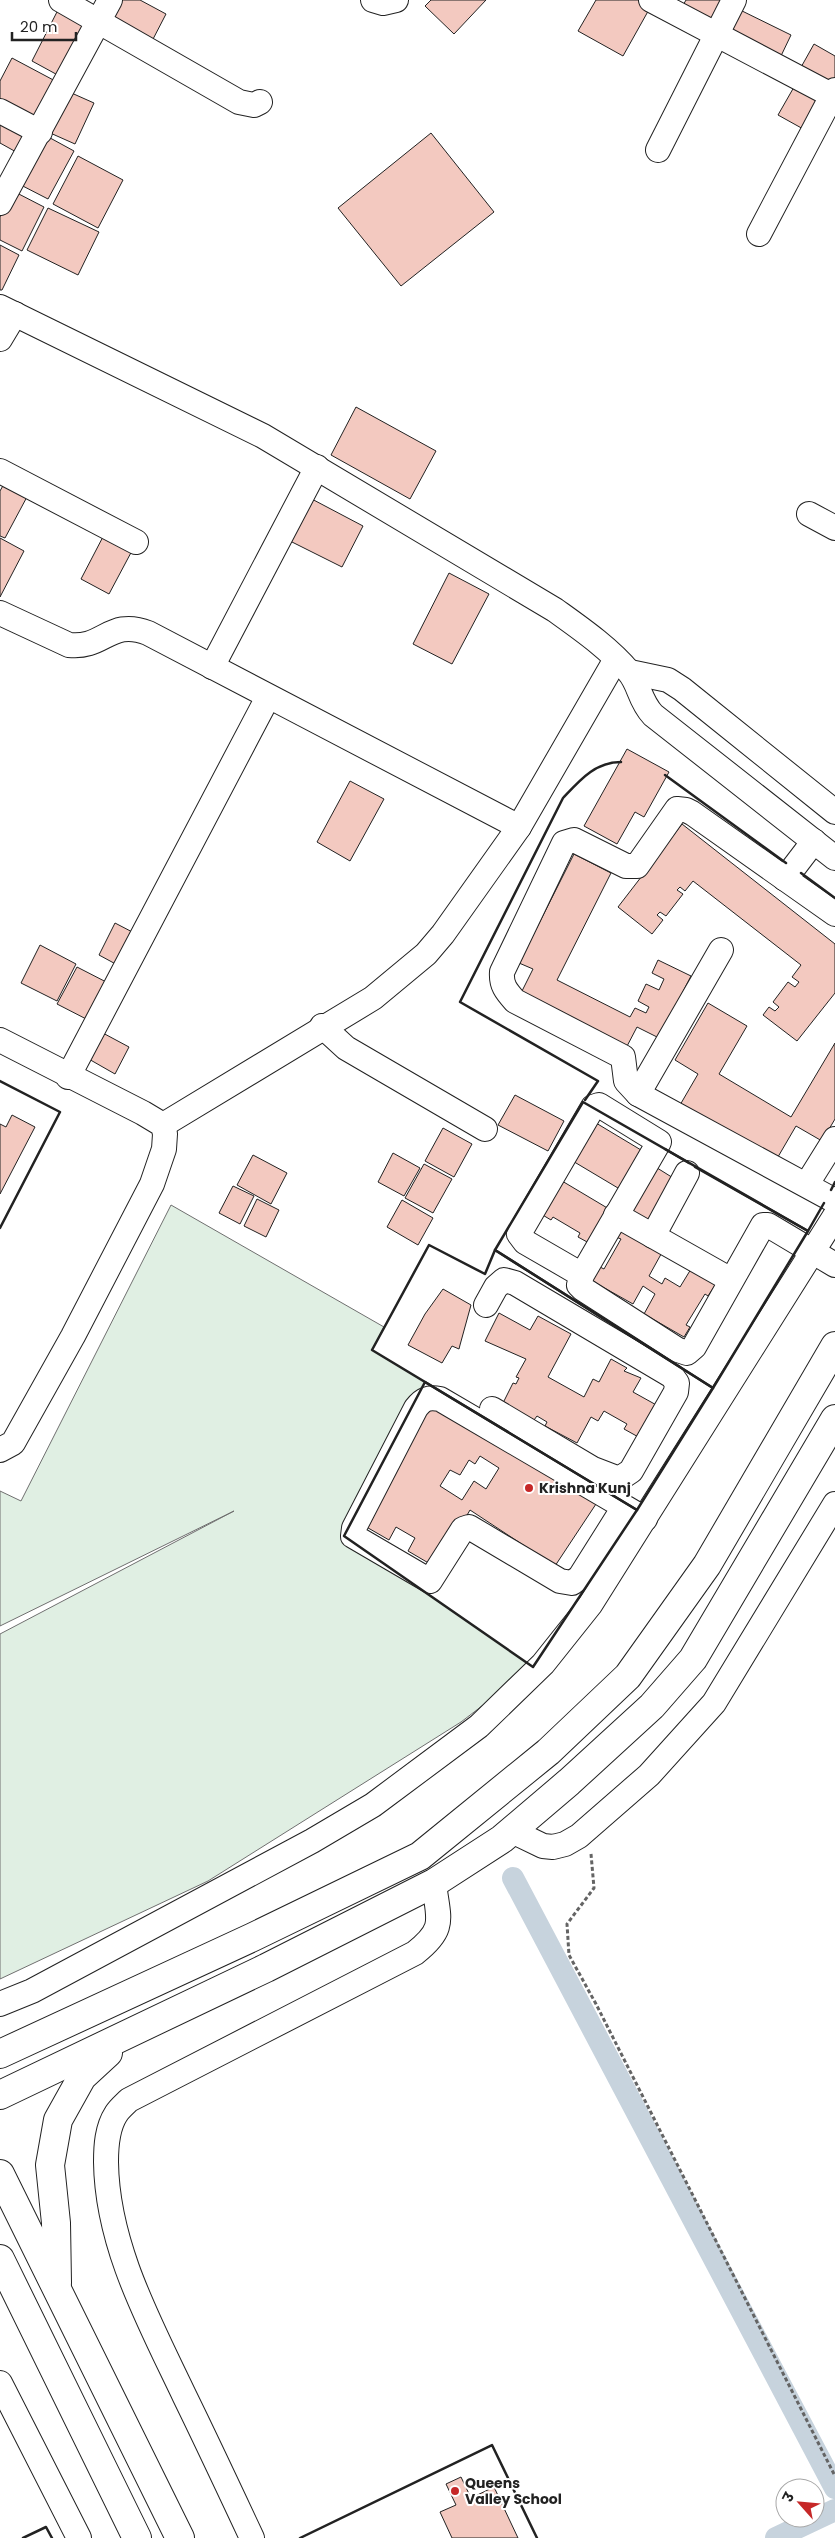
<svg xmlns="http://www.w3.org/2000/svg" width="835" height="2538" font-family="Poppins,'Noto Sans Devanagari',sans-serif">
<rect width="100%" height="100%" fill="#fff"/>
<polygon fill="#e0efe3" stroke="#6f6f6f" points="171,1205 384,1327 372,1350 425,1382 344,1536 533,1667 461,1722 208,1881 0,1979 0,1634 234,1511 0,1626 0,1491 21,1501"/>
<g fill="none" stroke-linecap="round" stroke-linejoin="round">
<g stroke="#c7d3dd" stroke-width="22">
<polyline points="513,1878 835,2488"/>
<polyline points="776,2538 835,2510"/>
</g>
</g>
<g fill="#f3c9c0" stroke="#222" fill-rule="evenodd">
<polygon points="111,0 140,0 166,14 151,43 102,16"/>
<polygon points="431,0 486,0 454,34 425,6"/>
<polygon points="596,0 641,0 651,6 623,56 578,31"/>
<polygon points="686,0 727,0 713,24 682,7"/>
<polygon points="61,4 94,21 65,79 32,61"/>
<polygon points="734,7 791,35 780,58 723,29"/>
<polygon points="814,44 835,56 835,82 832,87 800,69"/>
<polygon points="12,58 59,83 38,124 0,104 0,81"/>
<polygon points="798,80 824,95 805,130 778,115"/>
<polygon points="67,91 94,103 75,144 48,132"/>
<polygon points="0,115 30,132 18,153 0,143"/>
<polygon points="41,133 74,151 48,199 15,182"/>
<polygon points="431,133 494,212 401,286 338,208"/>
<polygon points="78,156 123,180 98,228 53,204"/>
<polygon points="13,191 44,207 22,251 0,240 0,217"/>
<polygon points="48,208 99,232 78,275 27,250"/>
<polygon points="0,245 19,255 2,290 0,290"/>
<polygon points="356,407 436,451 410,499 331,455"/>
<polygon points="5,482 28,495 5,538 0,536 0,491"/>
<polygon points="308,497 363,526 342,567 286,539"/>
<polygon points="106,531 134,547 109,594 81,579"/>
<polygon points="0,538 24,551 0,597"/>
<polygon points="449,573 489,594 452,664 413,644"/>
<polygon points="627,749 669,772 644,817 635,812 617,844 584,826"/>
<polygon points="350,781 384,799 350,861 317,842"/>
<polygon points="682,824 835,944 835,993 797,1041 763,1015 769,1007 775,1011 779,1007 773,1002 788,982 795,987 799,982 792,977 801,965 693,881 685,891 680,887 677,890 683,894 666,916 660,912 657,915 663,920 652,934 618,907"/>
<polygon points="574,854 611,873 557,980 630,1017 635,1008 646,1013 649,1007 638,1001 646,984 659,990 664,979 652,973 658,960 691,976 659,1038 637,1027 625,1050 519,997 533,969 519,963"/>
<polygon points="115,923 140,936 123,968 99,955"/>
<polygon points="40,945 76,964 57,1001 21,983"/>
<polygon points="77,967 114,986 94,1023 57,1004"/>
<polygon points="708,1003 747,1026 719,1074 791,1117 835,1043 835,1119 822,1141 796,1126 775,1162 680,1105 698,1074 675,1060"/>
<polygon points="101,1032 129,1047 115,1074 87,1058"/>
<polygon points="515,1095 564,1121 548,1151 498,1125"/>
<polygon points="12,1115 35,1127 0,1194 0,1124 6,1127"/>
<polygon points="591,1120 646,1153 623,1191 571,1160"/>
<polygon points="443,1128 472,1144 454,1177 425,1161"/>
<polygon points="393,1153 420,1168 404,1196 378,1182"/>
<polygon points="253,1155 287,1173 271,1204 237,1185"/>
<polygon points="424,1164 452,1179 433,1213 405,1198"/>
<polygon points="654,1166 678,1181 650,1227 626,1212"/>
<polygon points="557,1178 609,1209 589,1243 578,1237 580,1233 553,1217 551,1220 536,1211"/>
<polygon points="233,1186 254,1196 240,1224 219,1213"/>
<polygon points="257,1199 279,1210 266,1237 244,1226"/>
<polygon points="402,1200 433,1218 418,1245 387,1227"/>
<polygon points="624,1224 665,1247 649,1276 662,1284 665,1278 680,1287 691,1269 716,1284 708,1296 705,1294 686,1325 690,1327 684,1337 644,1314 655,1294 643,1286 633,1304 592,1281 600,1267 604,1269 621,1239 616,1237"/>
<polygon points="443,1289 471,1305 460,1345 459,1349 452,1346 442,1363 408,1345 425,1314"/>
<polygon points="499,1313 530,1330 538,1316 571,1334 548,1377 584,1397 593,1379 599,1382 611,1359 627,1368 624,1371 641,1378 633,1392 660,1407 642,1439 624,1429 627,1424 604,1411 598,1421 591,1417 577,1443 545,1426 547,1422 537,1416 534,1420 503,1403 513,1383 516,1384 519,1378 516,1377 526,1359 485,1341"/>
<path d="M431,1405L502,1443L596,1504L555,1566L470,1510L437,1568L408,1551L415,1538L396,1527L389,1540L363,1525ZM480,1456L499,1468L486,1489L474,1481L462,1500L440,1486L450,1470L460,1475L469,1460L475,1464Z"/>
<polygon points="461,2477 471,2498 494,2487 518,2538 452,2538 440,2512 456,2505 446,2484"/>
</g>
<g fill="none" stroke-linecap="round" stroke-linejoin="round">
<defs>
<g id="minor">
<polyline points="61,0 239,102 254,105 260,102"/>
<polyline points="373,0 383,3 396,0"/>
<polyline points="651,0 835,97"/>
<polyline points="0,111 40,132"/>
<polyline points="658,150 734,0"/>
<polyline points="0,203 110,0"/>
<polyline points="759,234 835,90"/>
<path d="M0,307L263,436L555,610C580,628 609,648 629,672C640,685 639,700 653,715L835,858"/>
<polyline points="0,339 15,314"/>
<polyline points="0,471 136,542"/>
<polyline points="809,514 835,528"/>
<path d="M0,613L69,645C104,649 110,618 148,633L519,827"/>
<polyline points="212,667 317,467"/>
<polyline points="630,672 668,680 682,689 835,812"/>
<polyline points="785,879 814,841"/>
<path d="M835,914L692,813L686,810L677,809L637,866H626L574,840L564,843L502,972C501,985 506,991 515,1001L623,1057L626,1081L638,1094L835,1201"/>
<polyline points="322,1026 346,1048 485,1129"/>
<polyline points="0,1040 143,1113 163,1125 165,1134 164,1149 152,1184 73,1336 13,1443 0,1450"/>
<polyline points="68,1077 268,697"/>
<polyline points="638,1094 721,950"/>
<polyline points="163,1125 373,998 426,954 443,934 519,827 616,659"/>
<polyline points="807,1184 835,1139"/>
<polyline points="616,1215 731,1280"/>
<polyline points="653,1236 687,1173"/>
<polyline points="582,1275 525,1242 519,1234 593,1107 599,1105 659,1142 582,1275 579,1285 583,1289 678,1350 687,1353 694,1347 763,1225 768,1225 835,1265"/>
<polyline points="486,1305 496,1287 504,1280 515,1283 672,1376 677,1383 676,1392 631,1471 619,1479 593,1469 492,1409"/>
<path d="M624,1507L580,1577L572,1583L560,1581L469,1527L463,1529L430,1581L353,1536L354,1528L416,1408C423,1399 428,1397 440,1399L645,1519"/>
<polyline points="512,1831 543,1846 553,1847 565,1844 579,1836 649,1775 714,1703 835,1504"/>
<polyline points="0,2004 32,1991 312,1841 373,1805 479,1726 543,1664 590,1605 835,1216"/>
<polyline points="0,2383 79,2538"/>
<path d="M252,2538C230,2491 208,2444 185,2397C150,2323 107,2246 106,2162C106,2146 107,2128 116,2114C119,2109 125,2104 129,2100L415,1953C447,1928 438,1919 434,1883"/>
</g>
<g id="major">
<polyline points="0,2054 253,1937 420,1856 548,1752 628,1676 707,1565 835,1346"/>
<polyline points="0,2095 266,1968 434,1883 502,1839 569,1782 652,1706 693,1659 835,1419"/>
<polyline points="0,2174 180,2538"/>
<polyline points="0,2259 137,2538"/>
<polyline points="57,2283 56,2223 50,2165 58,2120 82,2077 108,2053"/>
</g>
</defs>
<use href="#minor" stroke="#222" stroke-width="26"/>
<use href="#major" stroke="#222" stroke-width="30"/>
<polyline stroke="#646464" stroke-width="3" stroke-dasharray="4 2.5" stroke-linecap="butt" points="591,1854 594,1888 567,1924 569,1955 596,2004 835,2476"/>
<use href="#minor" stroke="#fff" stroke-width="24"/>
<use href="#major" stroke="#fff" stroke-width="28"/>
<g stroke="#222" stroke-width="2.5">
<polyline points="665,775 786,863"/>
<polyline points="801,873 835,898"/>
<polyline points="0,1081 60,1112 0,1228"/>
<path d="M585,1100L598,1081L460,1002L563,798C580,780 595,762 621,762"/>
<polygon points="583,1102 808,1231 713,1388 495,1250"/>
<polyline points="665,1149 689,1163"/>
<polyline points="695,1167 808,1231 824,1203"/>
<polyline points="831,1190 835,1182"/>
<polygon points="429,1245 485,1274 495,1250 713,1388 637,1510 372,1350"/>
<polygon points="425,1382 637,1510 533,1667 344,1536"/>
<polyline points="23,2538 46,2527 52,2538"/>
<polyline points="300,2538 492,2445 537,2538"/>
</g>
</g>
<g fill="#c62828" stroke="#fff" stroke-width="2">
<circle cx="529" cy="1488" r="5"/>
<circle cx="455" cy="2491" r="5"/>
</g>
<g text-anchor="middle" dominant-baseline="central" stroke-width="4" stroke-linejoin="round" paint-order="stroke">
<g font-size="14" font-weight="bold" fill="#222" stroke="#fff" text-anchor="start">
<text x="539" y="1488">Krishna Kunj</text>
<text x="465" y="2483">Queens<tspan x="465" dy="16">Valley School</tspan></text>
</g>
</g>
<g transform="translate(800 2503) rotate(297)"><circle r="24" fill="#ffffff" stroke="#a7a7a7"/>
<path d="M0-4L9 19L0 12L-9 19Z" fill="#c62828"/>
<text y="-8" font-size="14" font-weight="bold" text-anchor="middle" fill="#222222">उ</text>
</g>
<path d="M12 32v8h64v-8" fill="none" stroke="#222222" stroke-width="2.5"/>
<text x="20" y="32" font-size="15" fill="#222222" stroke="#ffffff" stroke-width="4" paint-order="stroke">20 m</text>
</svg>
